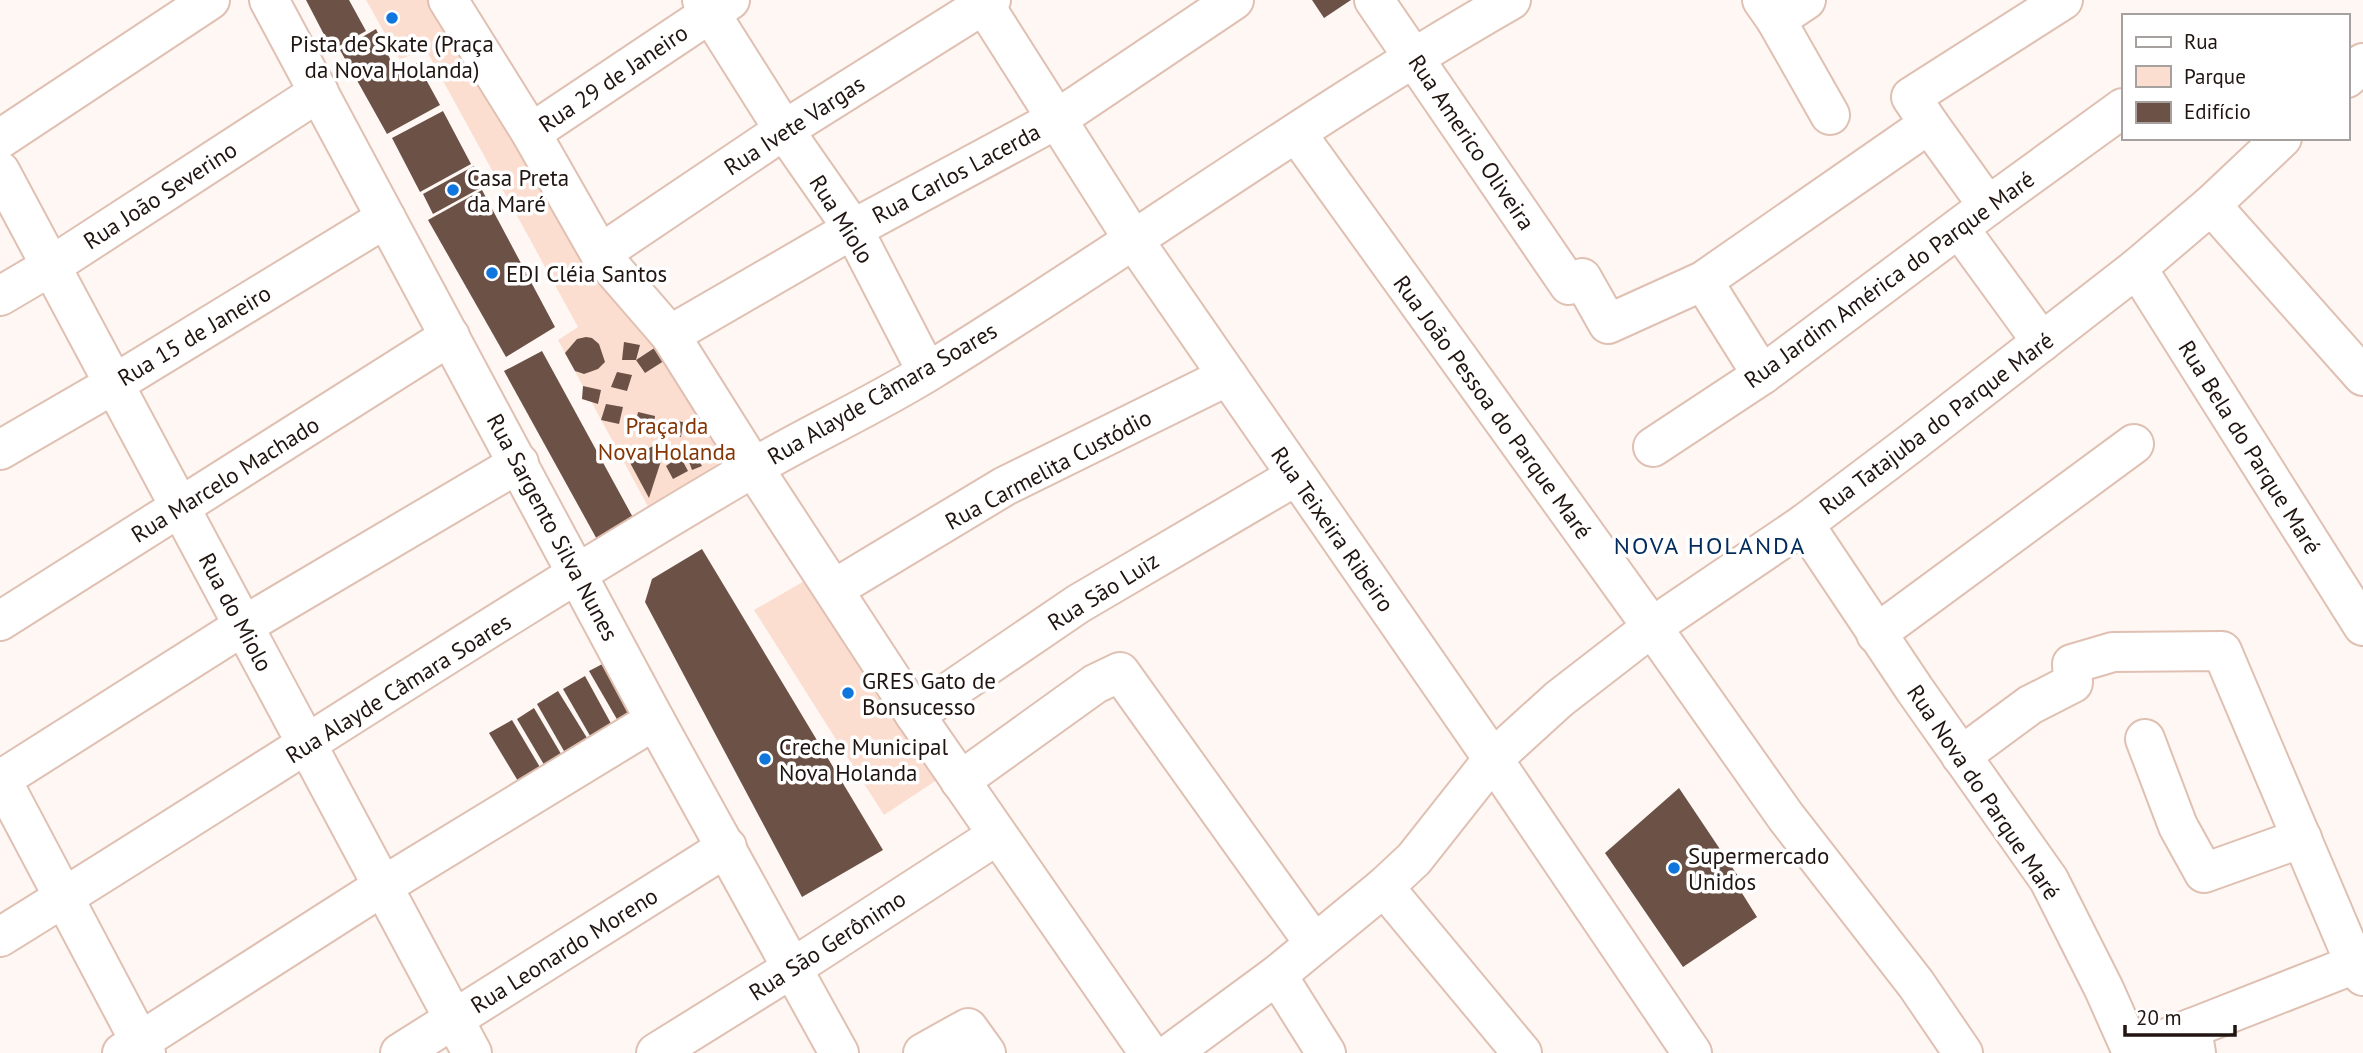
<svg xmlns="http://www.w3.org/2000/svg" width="2363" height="1053" font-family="'PT Sans',sans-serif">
<rect width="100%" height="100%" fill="#fef7f4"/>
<g fill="#fcded1">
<polygon points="366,0 438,0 662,338 740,462 651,512 558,340 578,327 425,48 400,60"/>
<polygon points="813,576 943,776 884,815 754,610"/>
</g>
<g fill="#6b5146">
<polygon points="306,0 349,0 366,31 332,50"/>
<polygon points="1312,0 1351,0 1324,18"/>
<polygon points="376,29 397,74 417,63 440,105 387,134 340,50"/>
<polygon points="443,111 471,164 420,192 392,138"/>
<polygon points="474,166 484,186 433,214 423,194"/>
<polygon points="482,190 555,327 506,357 428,220"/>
<polygon points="586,337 592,338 599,344 605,362 598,369 584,374 575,371 565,353 577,339"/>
<polygon points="624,342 640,345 636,360 622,360"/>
<polygon points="659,345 667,359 645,373 636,360"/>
<polygon points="542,351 636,523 599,543 504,371"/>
<polygon points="617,372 632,375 627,391 611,387"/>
<polygon points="583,386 601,390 598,404 582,399"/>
<polygon points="606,404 623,407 619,424 601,420"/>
<polygon points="638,412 655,416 653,430 635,427"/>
<polygon points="665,419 683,422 681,437 661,433"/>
<polygon points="655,445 661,461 649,498 628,459"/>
<polygon points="680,456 688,471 673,479 666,466"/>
<polygon points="696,456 702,466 692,470 688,459"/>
<polygon points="702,549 883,850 802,897 645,602 652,579"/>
<polygon points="612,659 638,708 618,721 589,671"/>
<polygon points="585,676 614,729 593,741 563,689"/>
<polygon points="558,691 592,746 568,758 537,704"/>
<polygon points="534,708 564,759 546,768 517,719"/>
<polygon points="512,720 544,774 521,786 489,733"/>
<polygon points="1679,788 1742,882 1740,890 1757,917 1683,967 1605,853"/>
</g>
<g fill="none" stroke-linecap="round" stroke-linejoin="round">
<defs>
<g id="minor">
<polyline points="269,0 655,720 839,1053"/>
<polyline points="448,0 531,133 600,254 670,335 753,467 915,715 1149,1053"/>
<polyline points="702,0 784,130 853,229 927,372"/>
<polyline points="981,0 1133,239 1493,759 1692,1053"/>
<polyline points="1374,0 1569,285"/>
<polyline points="1762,0 1776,20 1830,115"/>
<polyline points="1776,20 1806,0"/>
<polyline points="2347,78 2363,63"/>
<polyline points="1929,124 1988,206"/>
<polyline points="531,133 730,0"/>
<polyline points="1297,134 1652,627 1786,817 1916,984 1963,1053"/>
<polyline points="0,139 210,0"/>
<polyline points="0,171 472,1053"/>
<polyline points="2211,205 2363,376"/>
<polyline points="1959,228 2042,342"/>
<polyline points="600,254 784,130 991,0"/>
<polyline points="2137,268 2363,626"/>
<polyline points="1582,278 1608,324 1703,281 1929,124 1911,97 2063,0"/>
<polyline points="1703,281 1762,375"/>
<polyline points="0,296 51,266 319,92"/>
<polyline points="670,335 853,229 1057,119 1234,0"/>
<polyline points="1653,447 1762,375 1988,206 2123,108"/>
<polyline points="0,450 114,384 386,218"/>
<polyline points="1804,524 1915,690 2049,880 2104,989 2132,1052 2192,1028"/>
<polyline points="834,589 1005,486 1228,376"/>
<polyline points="0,621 450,336"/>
<polyline points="1876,634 2134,444"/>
<polyline points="915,715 1078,604 1296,476"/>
<polyline points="2145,739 2178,826 2204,873 2302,838"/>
<polyline points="1961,756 2030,705 2073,683 2072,664 2113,652 2222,651 2355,964 2363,976"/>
<polyline points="0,777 146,1053"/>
<polyline points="0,780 243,626 519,463"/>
<polyline points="960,781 1095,684 1120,672 1314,943"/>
<polyline points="1384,887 1522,1053"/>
<path d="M0,937C251,782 497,618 751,469C810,434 873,406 931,370C1126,250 1312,114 1511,0"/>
<polyline points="1277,975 1326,1053"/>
<polyline points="122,1053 383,886 655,720"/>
<polyline points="400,1053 727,847"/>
<polyline points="656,1053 794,967 996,836"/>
<polyline points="923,1053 968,1028 986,1053"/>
<polyline points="1171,1053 1277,975 1384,887 1414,859 1493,759 1559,699 1652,627 1804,524 1914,441 2137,268 2211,205 2282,138"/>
<polyline points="2196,1053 2192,1028 2355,964"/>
</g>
</defs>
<use href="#minor" stroke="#dfc0b2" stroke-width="42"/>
<use href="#minor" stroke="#fff" stroke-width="38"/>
</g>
<g fill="#0f76de" stroke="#fff" stroke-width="2.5">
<circle cx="392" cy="18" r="7"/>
<circle cx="453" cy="190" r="7"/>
<circle cx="492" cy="273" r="7"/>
<circle cx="848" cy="693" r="7"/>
<circle cx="765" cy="759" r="7"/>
<circle cx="1674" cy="868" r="7"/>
</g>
<g text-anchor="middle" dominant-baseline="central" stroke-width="7" stroke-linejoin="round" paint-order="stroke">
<g font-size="23" fill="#201510" stroke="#fff" text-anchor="start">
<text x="392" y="43" text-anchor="middle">Pista de Skate (Praça<tspan x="392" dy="26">da Nova Holanda)</tspan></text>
<text x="467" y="177">Casa Preta<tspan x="467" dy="26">da Maré</tspan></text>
<text x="506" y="273">EDI Cléia Santos</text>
<text x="862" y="680">GRES Gato de<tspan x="862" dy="26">Bonsucesso</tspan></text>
<text x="779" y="746">Creche Municipal<tspan x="779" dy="26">Nova Holanda</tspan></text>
<text x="1688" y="855">Supermercado<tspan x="1688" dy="26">Unidos</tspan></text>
</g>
<g font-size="23" fill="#201510" stroke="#fff">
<text transform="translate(613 78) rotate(-34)">Rua 29 de Janeiro</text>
<text transform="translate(794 125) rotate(-33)">Rua Ivete Vargas</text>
<text transform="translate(1472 142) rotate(56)">Rua Americo Oliveira</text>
<text transform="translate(956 173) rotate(-28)">Rua Carlos Lacerda</text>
<text transform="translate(160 195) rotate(-33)">Rua João Severino</text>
<text transform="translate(842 219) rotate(58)">Rua Miolo</text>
<text transform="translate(1889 279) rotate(-36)">Rua Jardim América do Parque Maré</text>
<text transform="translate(194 335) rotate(-31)">Rua 15 de Janeiro</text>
<text transform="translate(882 393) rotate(-30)">Rua Alayde Câmara Soares</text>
<text transform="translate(1493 407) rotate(54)">Rua João Pessoa do Parque Maré</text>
<text transform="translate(1936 423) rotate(-37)">Rua Tatajuba do Parque Maré</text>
<text transform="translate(2250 447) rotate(58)">Rua Bela do Parque Maré</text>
<text transform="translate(1048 469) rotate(-28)">Rua Carmelita Custódio</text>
<text transform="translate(225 479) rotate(-32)">Rua Marcelo Machado</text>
<text transform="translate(553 527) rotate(62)">Rua Sargento Silva Nunes</text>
<text transform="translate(1333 529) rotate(55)">Rua Teixeira Ribeiro</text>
<text transform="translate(1103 591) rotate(-32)">Rua São Luiz</text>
<text transform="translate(236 612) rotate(62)">Rua do Miolo</text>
<text transform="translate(398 688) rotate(-32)">Rua Alayde Câmara Soares</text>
<text transform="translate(1984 792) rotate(56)">Rua Nova do Parque Maré</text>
<text transform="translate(827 945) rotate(-33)">Rua São Gerônimo</text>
<text transform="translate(564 950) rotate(-32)">Rua Leonardo Moreno</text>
</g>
<g font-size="23" fill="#843505" stroke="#fff">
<text x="667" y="425">Praça da<tspan x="667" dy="26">Nova Holanda</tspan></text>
</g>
<g font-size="24" letter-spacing="2" fill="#002b5c" stroke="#fff">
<text x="1710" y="545">NOVA HOLANDA</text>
</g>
</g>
<rect x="2122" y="14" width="228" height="126" fill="#ffffff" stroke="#a6a19f" stroke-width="2"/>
<rect x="2136" y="37" width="35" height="10" fill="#ffffff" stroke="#a6a19f" stroke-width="2"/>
<text x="2184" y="49" font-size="21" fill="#201510">Rua</text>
<rect x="2136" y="66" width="35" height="21" fill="#fcded1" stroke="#a6a19f" stroke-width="2"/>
<text x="2184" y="84" font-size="21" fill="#201510">Parque</text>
<rect x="2136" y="102" width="35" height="21" fill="#6b5146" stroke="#a6a19f" stroke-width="2"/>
<text x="2184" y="119" font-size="21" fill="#201510">Edifício</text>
<path d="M2125 1025v10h110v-10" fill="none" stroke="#201510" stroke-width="3.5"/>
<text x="2136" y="1025" font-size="21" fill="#201510" stroke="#ffffff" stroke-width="5" paint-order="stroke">20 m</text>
</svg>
